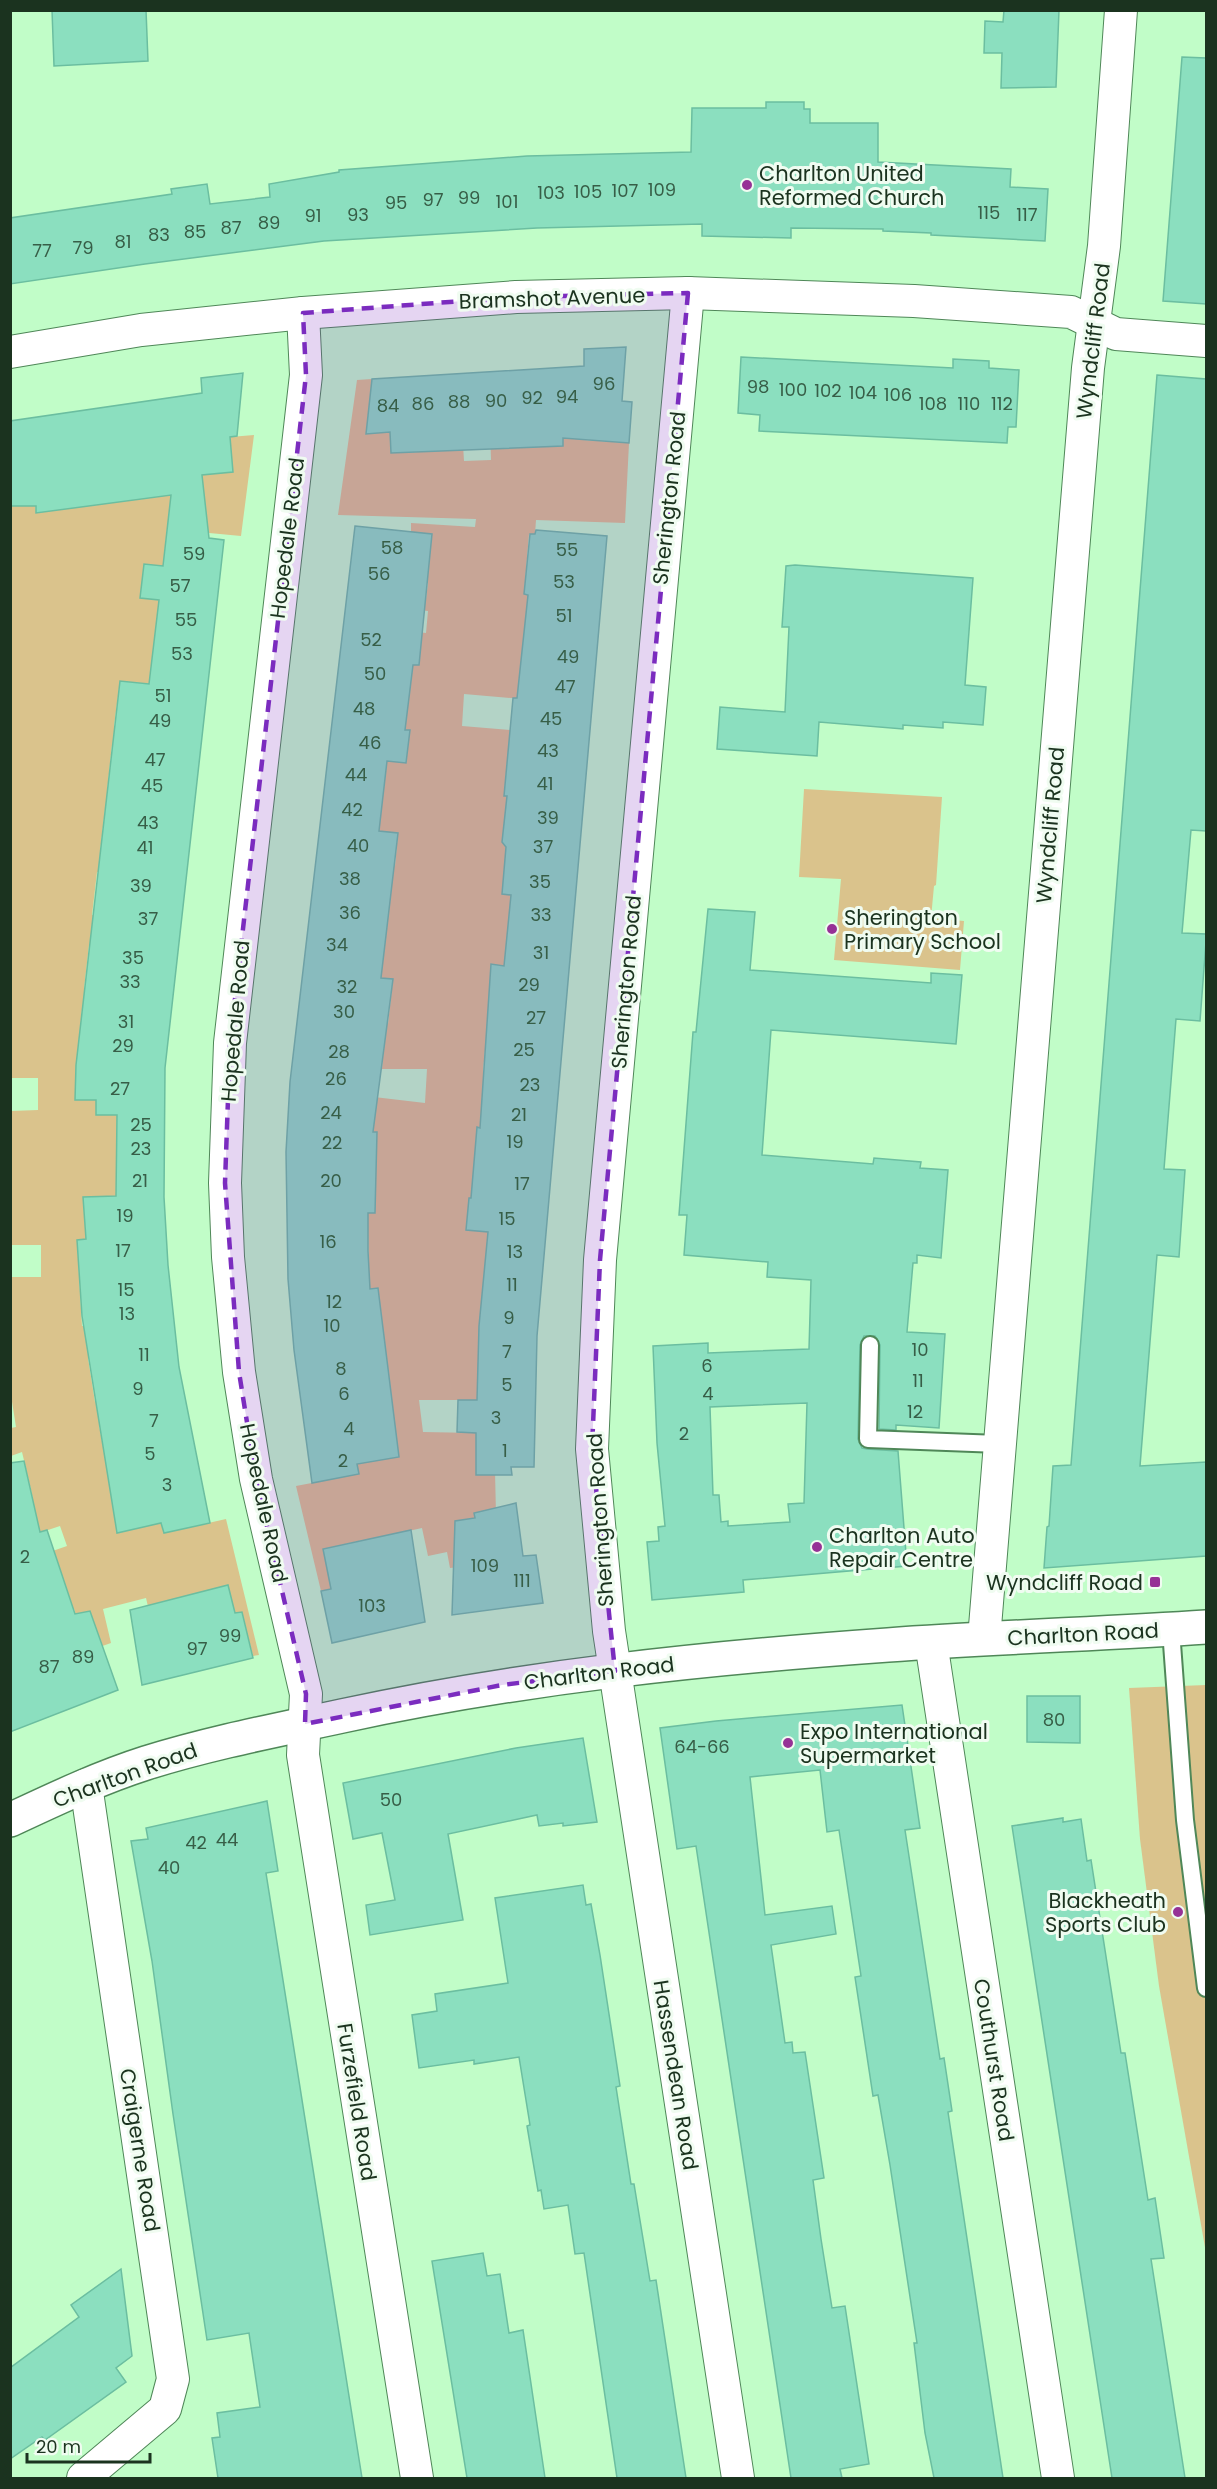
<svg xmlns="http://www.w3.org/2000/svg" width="1217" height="2489" font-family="Poppins,sans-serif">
<rect width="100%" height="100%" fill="#c1fdc8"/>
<g fill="#dac38c">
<polygon points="372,379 366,433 390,432 391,453 419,452 418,431 462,429 464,461 491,460 490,427 562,424 583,440 629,443 625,523 536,520 535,534 529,534 524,594 544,596 535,700 464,694 462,726 510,730 504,795 520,798 505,863 502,893 511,895 508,928 511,966 491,965 489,997 508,999 487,1030 483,1071 502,1072 480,1128 477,1127 475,1149 491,1200 469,1198 466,1230 488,1232 479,1330 477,1400 419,1400 423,1432 476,1433 495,1471 496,1515 468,1566 450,1568 447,1552 428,1556 422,1528 381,1537 371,1580 363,1540 323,1549 331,1589 321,1591 296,1486 359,1474 357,1464 378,1288 337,1292 369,1272 368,1230 334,1213 375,1213 375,1170 334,1152 376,1154 377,1133 373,1132 374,1097 425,1103 427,1069 382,1069 384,1045 344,1040 348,1019 388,1024 393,979 352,975 387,866 395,866 398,833 379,831 387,761 406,763 410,731 391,728 396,681 411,682 413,665 402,630 426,633 428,611 404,608 426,599 428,583 407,581 428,567 432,535 411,532 411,523 475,527 476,519 338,515 357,380"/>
<polygon points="254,435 241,536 167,529 152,666 160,685 120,681 114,726 153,750 112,745 107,792 148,797 146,813 105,809 100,852 141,857 139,876 97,872 92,915 134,920 130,949 89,945 84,989 123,1012 82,1009 78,1052 96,1100 96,1115 117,1115 116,1196 84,1197 86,1239 77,1240 82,1326 126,1323 130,1351 88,1358 95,1402 137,1396 99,1425 107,1468 161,1523 164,1533 226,1519 259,1655 253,1656 242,1612 235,1613 228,1586 154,1632 146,1598 103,1609 111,1643 88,1651 74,1609 22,1626 12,1565 67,1546 60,1526 36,1534 32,1494 22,1452 11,1456 11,1428 16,1427 10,1389 11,1277 41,1277 41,1245 10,1245 11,1111 38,1110 38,1078 10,1078 10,506 16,506 16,466 31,464 36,512 198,441 209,474 232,472 230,437"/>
<polygon points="804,789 942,797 936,885 934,886 931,918 964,921 960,970 834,960 841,879 799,877"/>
<polygon points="1206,1685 1206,2253 1159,1986 1140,1839 1129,1688"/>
</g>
<g fill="#8bdfbf" stroke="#6bbea0" stroke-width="1.5" fill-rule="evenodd">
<polygon points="52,10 146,10 148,61 54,66"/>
<polygon points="1004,10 1059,10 1056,87 1001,88 1002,53 984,53 985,21 1003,22"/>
<polygon points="1182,57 1206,58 1206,304 1163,301"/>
<polygon points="766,102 804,102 804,109 810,109 810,123 878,123 878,162 1011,169 1010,187 1048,189 1045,241 931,235 931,233 883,231 883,229 791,228 791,238 702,236 702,224 537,228 324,241 145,264 10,284 10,218 172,194 171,189 207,184 210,204 270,197 269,184 339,172 339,170 527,156 691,152 692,108 766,108"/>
<polygon points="626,347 622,401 632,402 629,443 563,438 563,446 391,453 390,432 366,434 372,379 584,366 584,349"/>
<polygon points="741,357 953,368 953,359 989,361 989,368 1019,370 1016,427 1008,427 1007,443 759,431 760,415 738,413"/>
<polygon points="243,373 237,436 230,437 233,472 202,475 209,538 224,540 165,1068 164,1197 168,1265 179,1367 210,1523 164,1533 161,1523 117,1533 82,1316 77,1240 86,1239 83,1197 116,1196 117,1115 96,1115 96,1100 75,1100 76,1065 120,681 149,684 159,600 140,598 144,564 163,566 171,495 36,513 36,506 10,506 10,421 202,393 201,378"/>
<polygon points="1157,375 1206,379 1206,831 1191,830 1182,933 1206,934 1206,942 1200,1021 1176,1019 1164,1169 1185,1170 1179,1257 1157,1255 1140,1466 1206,1462 1206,1556 1044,1568 1047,1527 1049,1526 1053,1466 1071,1465"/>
<polygon points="355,526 432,534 419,665 413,665 405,730 410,730 406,763 387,761 379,831 398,833 381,978 393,979 373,1132 377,1132 375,1213 368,1213 368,1251 370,1289 378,1288 399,1457 357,1464 359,1474 312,1483 294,1350 288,1279 286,1152 290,1082"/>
<polygon points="536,530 607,536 537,1336 534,1467 511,1467 512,1475 476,1475 476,1433 457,1432 458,1400 477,1400 479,1326 488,1232 466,1230 469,1198 471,1198 477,1127 480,1128 491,964 504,966 511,895 502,894 506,847 502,842 507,796 504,796 513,698 517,698 528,595 524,594 530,534 535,534"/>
<polygon points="795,565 973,578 965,685 986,687 983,725 943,722 943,728 903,725 903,729 819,722 817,756 717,749 720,707 785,712 789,627 782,627 786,566"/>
<path d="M708,909L755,912L750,970L931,983V973L962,975L956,1044L771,1030L762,1155L873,1164L874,1158L921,1162L920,1168L948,1170L941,1258L917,1255V1263H913L907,1332L945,1334L939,1428L896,1425V1430L879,1429L880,1345L875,1336H864L860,1345L858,1439L862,1448L867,1449L898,1451L907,1566L743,1580L744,1592L652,1600L647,1542L659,1541L658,1527L665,1526L657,1443L653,1346L708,1343V1353L809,1349L811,1280L767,1277L768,1262L684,1255L687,1215H679L693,1032H696ZM807,1403L804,1503L788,1504L790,1522L728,1526V1521L721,1522L719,1495H713L710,1407Z"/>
<polygon points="24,1461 40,1532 47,1530 75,1614 90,1611 118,1690 10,1732 10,1463"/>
<polygon points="516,1503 523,1556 536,1555 543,1603 452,1615 455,1521 475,1518 474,1513"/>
<polygon points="411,1530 425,1622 332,1643 321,1591 331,1589 323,1549"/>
<polygon points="228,1585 235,1613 242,1612 253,1658 142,1685 130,1610"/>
<polygon points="1027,1696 1080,1696 1080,1743 1027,1742"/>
<polygon points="902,1705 920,1828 905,1830 936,2033 940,2059 944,2058 952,2111 948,2112 1003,2478 934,2478 925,2433 914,2343 917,2343 890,2165 878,2095 873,2096 855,1977 861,1976 839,1830 827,1832 820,1770 750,1777 765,1915 832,1906 836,1934 771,1945 785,2043 792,2042 793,2053 805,2052 824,2178 813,2180 821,2239 832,2308 845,2306 869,2464 840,2469 842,2478 791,2478 696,1846 677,1849 660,1728 716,1721"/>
<polygon points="583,1738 597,1822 563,1826 563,1823 539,1826 537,1815 448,1834 463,1920 370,1935 366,1905 395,1900 382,1833 353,1839 343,1783 516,1748"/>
<polygon points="267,1801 278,1871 266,1873 362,2478 218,2478 212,2438 220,2437 217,2413 260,2407 249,2333 207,2340 173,2114 152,1961 131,1841 148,1839 146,1828"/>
<polygon points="1063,1818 1063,1822 1081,1819 1087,1861 1091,1860 1121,2053 1125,2053 1148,2200 1155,2198 1164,2258 1151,2259 1185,2478 1112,2478 1012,1826"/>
<polygon points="583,1885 586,1905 591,1904 600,1955 620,2086 616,2087 631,2184 634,2184 650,2281 656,2280 686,2478 617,2478 584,2253 575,2254 568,2205 544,2209 541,2190 538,2191 527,2126 530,2125 519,2057 474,2064 474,2060 419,2068 412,2015 437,2011 435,1994 508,1983 495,1898"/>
<polygon points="483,2253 487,2276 500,2274 509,2333 523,2330 545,2478 467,2478 432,2261"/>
<polygon points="121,2269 132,2356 116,2368 126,2382 45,2440 42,2437 10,2459 10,2368 79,2317 71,2305"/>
</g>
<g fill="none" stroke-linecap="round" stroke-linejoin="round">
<defs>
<g id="lane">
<polyline points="870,1345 868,1439 999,1444"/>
<polyline points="1171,1630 1185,1820 1206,1988"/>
</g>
<g id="street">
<polyline points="688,293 600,1260 592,1449 609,1631 738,2478"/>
<polyline points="303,313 306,375 230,1043 225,1183 228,1257 239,1372 256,1479 306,1694 303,1755 417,2478"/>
<polyline points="10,352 141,330 303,313 516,297 688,293 914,301 1071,312 1116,334 1206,341"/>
<polyline points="984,1639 1088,368 1104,246 1121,10"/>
<polyline points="931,1642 1058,2478"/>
<polyline points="83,2478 165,2409 173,2379 86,1785"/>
</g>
<path id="secondary" d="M10,1820C55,1799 99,1778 146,1763C210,1743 277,1730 342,1716C522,1677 705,1658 888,1645C994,1637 1101,1634 1206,1627"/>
</defs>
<use href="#lane" stroke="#4f8758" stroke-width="20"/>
<use href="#street" stroke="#4f8758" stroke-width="34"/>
<use href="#secondary" stroke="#4f8758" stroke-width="36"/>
<use href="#lane" stroke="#fff" stroke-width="16"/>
<use href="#street" stroke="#fff" stroke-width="32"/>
<use href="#secondary" stroke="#fff" stroke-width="33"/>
</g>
<path fill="#7b2cbf" fill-opacity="0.2" stroke="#7b2cbf" stroke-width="4.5" stroke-dasharray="12 8" stroke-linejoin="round" d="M688,293L600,1260L592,1449L615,1671L502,1685L305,1724L306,1694L256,1479L239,1372L225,1183L230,1043L306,375L303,313L516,297Z"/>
<g fill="#963196" stroke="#f0fcf1" stroke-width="2">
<circle cx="747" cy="185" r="6"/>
<circle cx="832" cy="929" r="6"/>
<circle cx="817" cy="1547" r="6"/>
<rect x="1149" y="1576" width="12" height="12" rx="3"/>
<circle cx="788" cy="1743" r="6"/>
<circle cx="1178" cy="1912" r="6"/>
</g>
<g text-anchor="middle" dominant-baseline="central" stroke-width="6" stroke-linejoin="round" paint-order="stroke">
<g font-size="18" fill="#375e47">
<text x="662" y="189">109</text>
<text x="625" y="190">107</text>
<text x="588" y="191">105</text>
<text x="551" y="192">103</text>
<text x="469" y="197">99</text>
<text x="433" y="199">97</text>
<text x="507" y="201">101</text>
<text x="396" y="202">95</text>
<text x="989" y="212">115</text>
<text x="358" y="214">93</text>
<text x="1027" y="214">117</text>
<text x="313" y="215">91</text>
<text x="269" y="222">89</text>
<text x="231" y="227">87</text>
<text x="195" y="231">85</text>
<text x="159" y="234">83</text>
<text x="123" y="241">81</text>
<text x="83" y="247">79</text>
<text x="42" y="250">77</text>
<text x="604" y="383">96</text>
<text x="758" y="386">98</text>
<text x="793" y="389">100</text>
<text x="828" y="390">102</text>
<text x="863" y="392">104</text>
<text x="898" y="394">106</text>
<text x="567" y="396">94</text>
<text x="532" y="397">92</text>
<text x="496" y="400">90</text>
<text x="459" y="401">88</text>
<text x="423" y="403">86</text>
<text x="933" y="403">108</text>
<text x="969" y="403">110</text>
<text x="1002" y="403">112</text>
<text x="388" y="405">84</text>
<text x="392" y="547">58</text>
<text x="567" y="549">55</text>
<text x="194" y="553">59</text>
<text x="379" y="573">56</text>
<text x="564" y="581">53</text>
<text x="180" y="585">57</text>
<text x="564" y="615">51</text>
<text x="186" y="619">55</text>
<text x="371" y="639">52</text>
<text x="182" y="653">53</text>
<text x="568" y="656">49</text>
<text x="375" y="673">50</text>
<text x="565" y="686">47</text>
<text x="163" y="695">51</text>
<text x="364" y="708">48</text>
<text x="551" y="718">45</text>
<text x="160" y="720">49</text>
<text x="370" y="742">46</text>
<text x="548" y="750">43</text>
<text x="155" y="759">47</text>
<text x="356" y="774">44</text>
<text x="545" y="783">41</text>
<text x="152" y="785">45</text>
<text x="352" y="809">42</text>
<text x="548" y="817">39</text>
<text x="148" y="822">43</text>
<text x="358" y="845">40</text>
<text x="543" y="846">37</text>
<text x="145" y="847">41</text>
<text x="350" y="878">38</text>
<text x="540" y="881">35</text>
<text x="141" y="885">39</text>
<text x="350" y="912">36</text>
<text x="541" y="914">33</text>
<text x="148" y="918">37</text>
<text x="337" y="944">34</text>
<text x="541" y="952">31</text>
<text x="133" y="957">35</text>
<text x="130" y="981">33</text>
<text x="529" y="984">29</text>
<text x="347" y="986">32</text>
<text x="344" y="1011">30</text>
<text x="536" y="1017">27</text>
<text x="126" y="1021">31</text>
<text x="123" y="1045">29</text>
<text x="524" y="1049">25</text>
<text x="339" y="1051">28</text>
<text x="336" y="1078">26</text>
<text x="530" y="1084">23</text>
<text x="120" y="1088">27</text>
<text x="331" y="1112">24</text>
<text x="519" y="1114">21</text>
<text x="141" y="1124">25</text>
<text x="515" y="1141">19</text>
<text x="332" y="1142">22</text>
<text x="141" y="1148">23</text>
<text x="140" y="1180">21</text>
<text x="331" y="1180">20</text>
<text x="522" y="1183">17</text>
<text x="125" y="1215">19</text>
<text x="507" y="1218">15</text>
<text x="328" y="1241">16</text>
<text x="123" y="1250">17</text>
<text x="515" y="1251">13</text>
<text x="512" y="1284">11</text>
<text x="126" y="1289">15</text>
<text x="334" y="1301">12</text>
<text x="127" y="1313">13</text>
<text x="509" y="1317">9</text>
<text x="332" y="1325">10</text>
<text x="920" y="1349">10</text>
<text x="507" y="1351">7</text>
<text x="144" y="1354">11</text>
<text x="707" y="1365">6</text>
<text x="341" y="1368">8</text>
<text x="918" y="1380">11</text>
<text x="507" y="1384">5</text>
<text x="138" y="1388">9</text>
<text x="344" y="1393">6</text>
<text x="708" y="1393">4</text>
<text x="915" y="1411">12</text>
<text x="496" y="1417">3</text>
<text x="154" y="1420">7</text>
<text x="349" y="1428">4</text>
<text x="684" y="1433">2</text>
<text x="505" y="1450">1</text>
<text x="150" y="1453">5</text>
<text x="343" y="1460">2</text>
<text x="167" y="1484">3</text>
<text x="25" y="1556">2</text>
<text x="485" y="1565">109</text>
<text x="522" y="1580">111</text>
<text x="372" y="1605">103</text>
<text x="230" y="1635">99</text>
<text x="197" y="1648">97</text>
<text x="83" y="1656">89</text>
<text x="49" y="1666">87</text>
<text x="1054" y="1719">80</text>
<text x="702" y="1746">64-66</text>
<text x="391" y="1799">50</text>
<text x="227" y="1839">44</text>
<text x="196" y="1842">42</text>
<text x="169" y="1867">40</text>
</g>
<g font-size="21" fill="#1b331f" stroke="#f0fcf1" text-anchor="start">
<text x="759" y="173">Charlton United<tspan x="759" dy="24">Reformed Church</tspan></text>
<text x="844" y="917">Sherington<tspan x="844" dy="24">Primary School</tspan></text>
<text x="829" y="1535">Charlton Auto<tspan x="829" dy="24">Repair Centre</tspan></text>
<text x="1143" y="1582" text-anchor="end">Wyndcliff Road</text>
<text x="800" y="1731">Expo International<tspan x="800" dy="24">Supermarket</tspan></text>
<text x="1166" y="1900" text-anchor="end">Blackheath<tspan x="1166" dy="24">Sports Club</tspan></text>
</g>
<g font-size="21" fill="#1b331f" stroke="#f0fcf1">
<text transform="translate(552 298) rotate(-2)">Bramshot Avenue</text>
<text transform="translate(1093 341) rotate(-83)">Wyndcliff Road</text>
<text transform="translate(669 498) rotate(-84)">Sherington Road</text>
<text transform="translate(287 538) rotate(-83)">Hopedale Road</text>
<text transform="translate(1050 825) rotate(-85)">Wyndcliff Road</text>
<text transform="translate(626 982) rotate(-85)">Sherington Road</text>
<text transform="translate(235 1021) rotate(-85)">Hopedale Road</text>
<text transform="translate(264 1503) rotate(78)">Hopedale Road</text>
<text transform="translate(600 1520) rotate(-94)">Sherington Road</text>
<text transform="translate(1083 1634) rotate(-3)">Charlton Road</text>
<text transform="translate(599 1673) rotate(-7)">Charlton Road</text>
<text transform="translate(125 1775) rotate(-20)">Charlton Road</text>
<text transform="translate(994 2060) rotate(81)">Couthurst Road</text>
<text transform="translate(676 2075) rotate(81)">Hassendean Road</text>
<text transform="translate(357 2102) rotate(81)">Furzefield Road</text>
<text transform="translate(140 2150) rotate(81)">Craigerne Road</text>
</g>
</g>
<rect width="1217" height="2489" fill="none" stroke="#1b331f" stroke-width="24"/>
<path d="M27 2453v9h123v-9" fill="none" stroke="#1b331f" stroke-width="3"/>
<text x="36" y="2453" font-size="18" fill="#1b331f" stroke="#f0fcf1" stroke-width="4.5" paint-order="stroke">20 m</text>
</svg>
